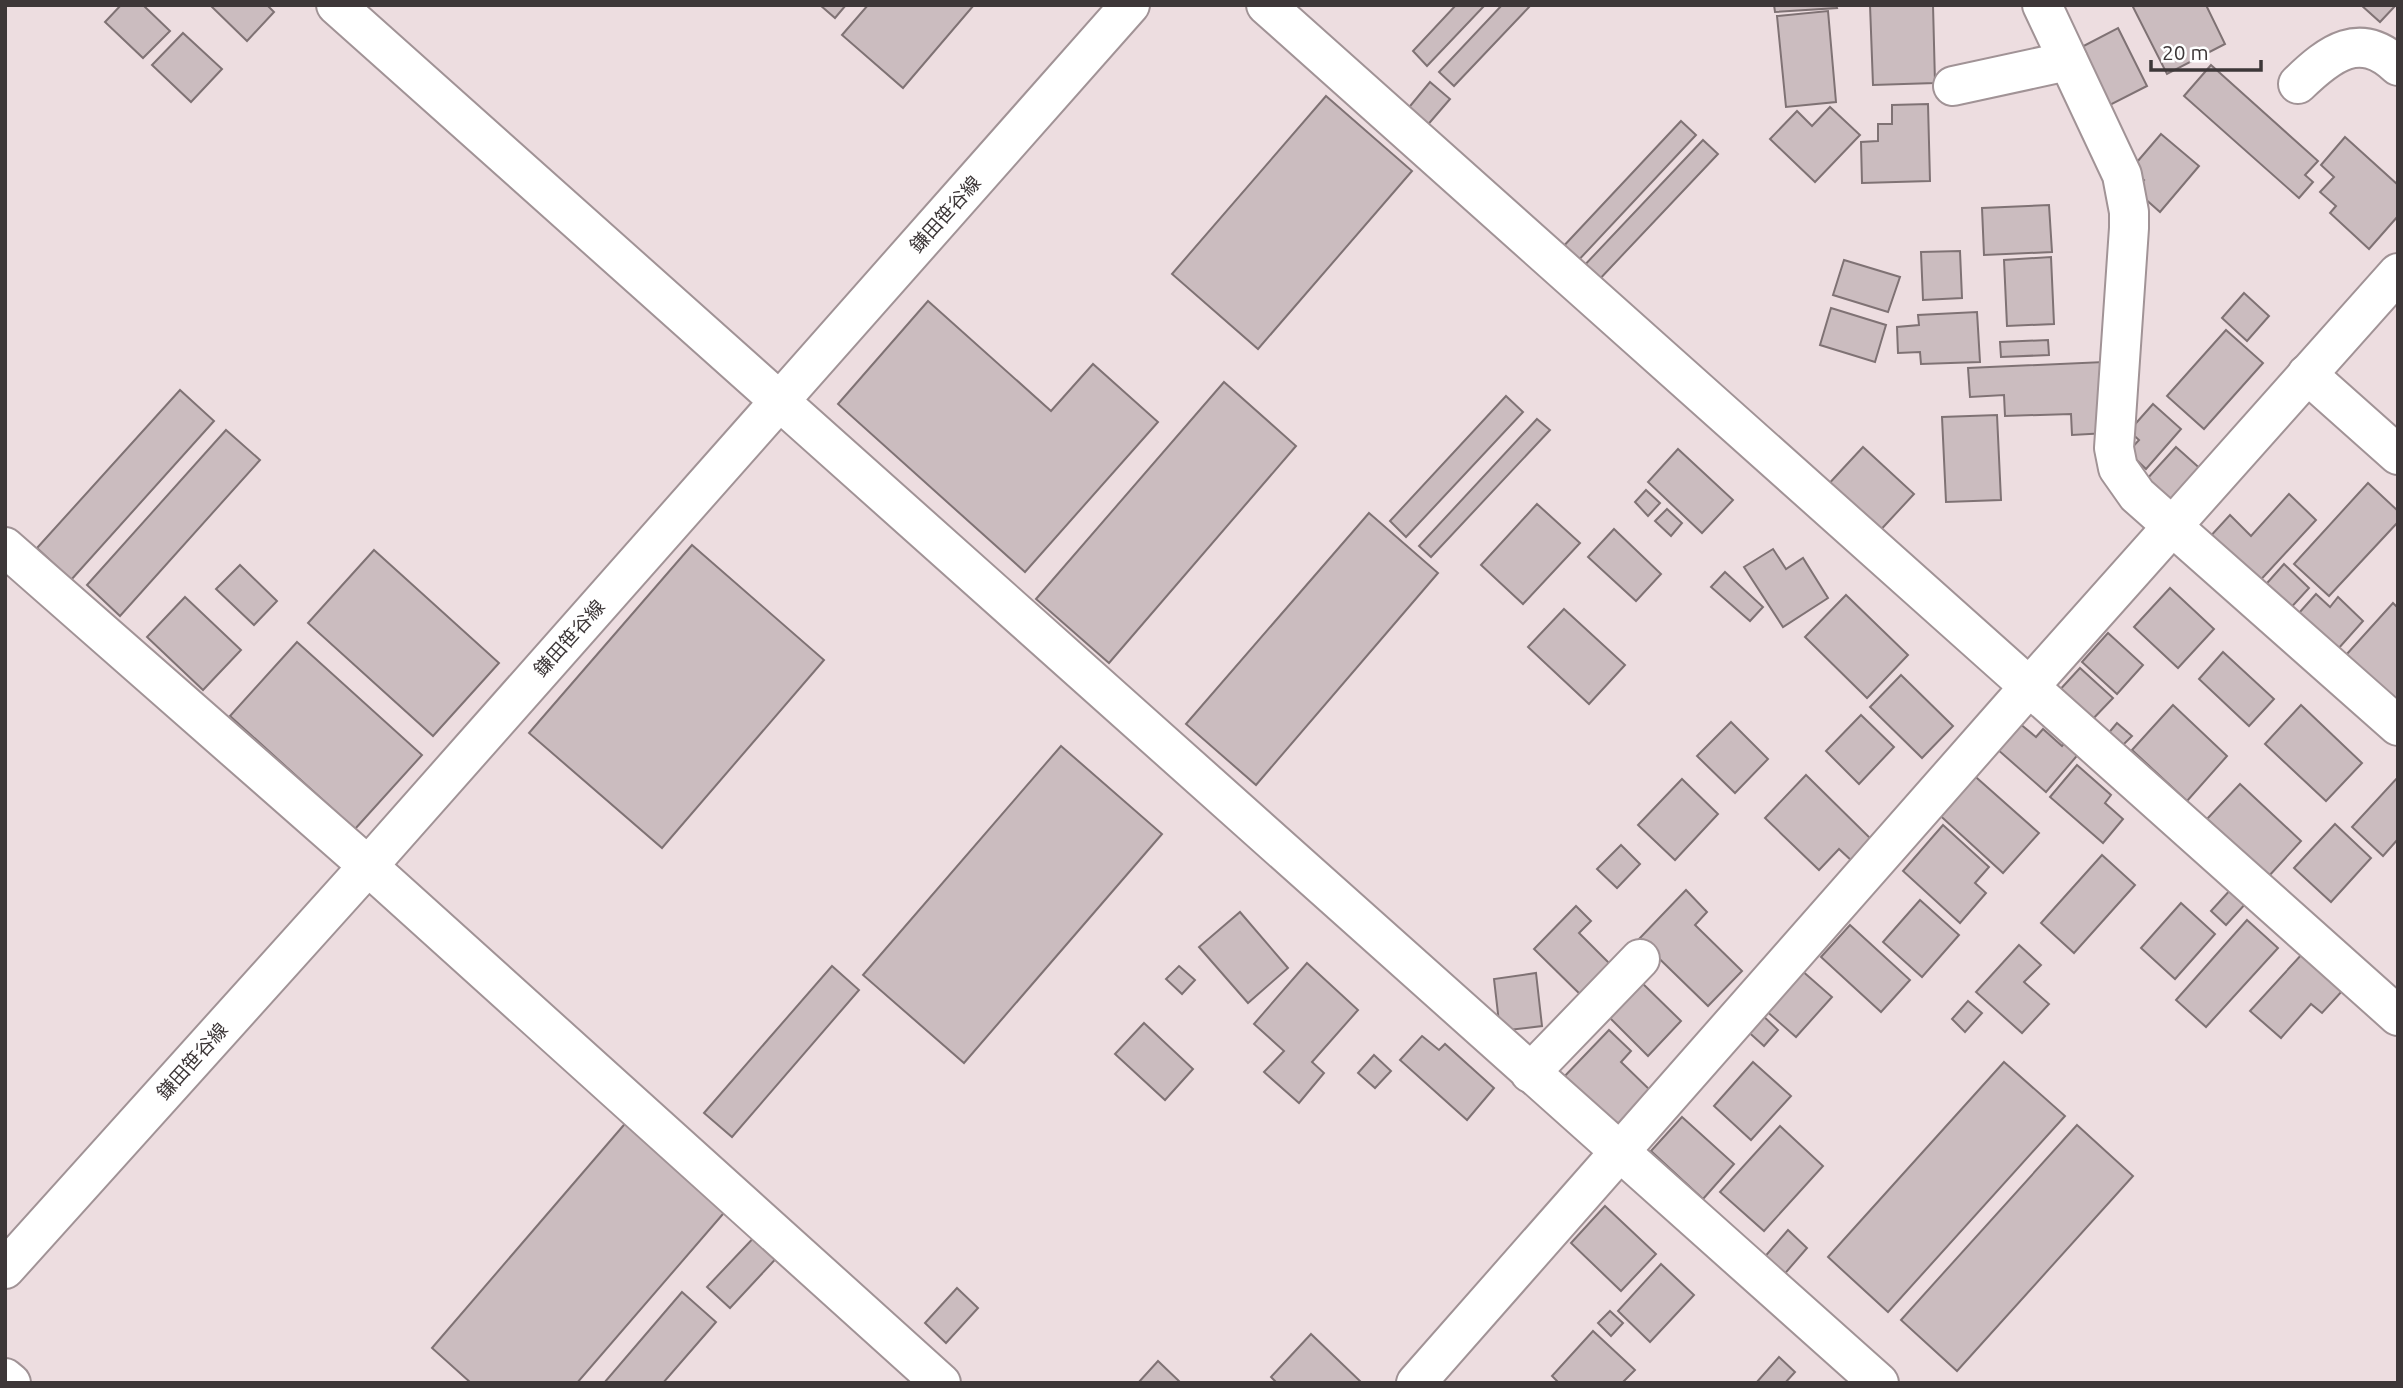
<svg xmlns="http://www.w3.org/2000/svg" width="2403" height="1388" font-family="Ubuntu,'Noto Sans JP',sans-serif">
<rect width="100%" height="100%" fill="#eddde0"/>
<g fill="#cbbcbf" stroke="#7f7274" stroke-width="2">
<polygon points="121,5 143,5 170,31 143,58 105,22"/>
<polygon points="210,5 267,5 274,12 247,41"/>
<polygon points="820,5 846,5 835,18"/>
<polygon points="868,5 974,5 903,88 842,35"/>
<polygon points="1456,5 1485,5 1427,66 1413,51"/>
<polygon points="1502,5 1531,5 1454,86 1439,72"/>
<polygon points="1774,5 1836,5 1837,8 1775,12"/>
<polygon points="1870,5 1933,5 1935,83 1873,85"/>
<polygon points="2132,5 2206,5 2225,44 2167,74"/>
<polygon points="2361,5 2396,5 2380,22"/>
<polygon points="1828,11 1836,102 1786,107 1777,16"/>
<polygon points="2118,28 2147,86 2104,108 2074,51"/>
<polygon points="183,33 222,69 191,102 152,65"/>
<polygon points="2211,65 2318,161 2305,175 2313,182 2299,198 2184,96"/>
<polygon points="1430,82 1450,99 1425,128 1406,111"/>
<polygon points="1326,96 1412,171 1258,349 1172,274"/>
<polygon points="1928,104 1930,181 1862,183 1861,142 1878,141 1878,124 1892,124 1892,105"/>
<polygon points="1830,107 1860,135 1815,182 1770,139 1797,111 1812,126"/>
<polygon points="1681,121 1696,135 1574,265 1559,251"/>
<polygon points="2161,134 2199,166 2160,212 2135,190 2144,180 2131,169"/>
<polygon points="2345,137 2398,185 2398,216 2369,249 2330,213 2336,206 2320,192 2334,177 2321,165"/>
<polygon points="1703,140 1718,154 1595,284 1580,270"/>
<polygon points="2049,205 2052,252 1984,255 1982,208"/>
<polygon points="1960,251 1962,298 1923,300 1921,252"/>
<polygon points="2051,257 2054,324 2007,326 2004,260"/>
<polygon points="1844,260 1900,277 1888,312 1833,295"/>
<polygon points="2244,293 2269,316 2247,341 2222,318"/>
<polygon points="928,301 1051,411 1093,364 1158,422 1025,572 838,404"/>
<polygon points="1831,308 1886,325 1875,362 1820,345"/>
<polygon points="1977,312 1980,362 1921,364 1920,352 1898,353 1897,327 1919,325 1918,315"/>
<polygon points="2226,330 2263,363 2204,429 2167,396"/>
<polygon points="2048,340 2049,355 2001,357 2000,342"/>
<polygon points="2104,362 2107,433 2072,435 2071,414 2005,416 2004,395 1970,397 1968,368"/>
<polygon points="1224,382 1296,446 1109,663 1036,599"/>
<polygon points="180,390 214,421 71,580 37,548"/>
<polygon points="1506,396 1523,412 1406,537 1390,521"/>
<polygon points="2153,404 2181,429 2146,469 2128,452 2139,440 2129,431"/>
<polygon points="1997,415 2001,500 1946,502 1942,417"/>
<polygon points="1537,419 1550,430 1431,557 1419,546"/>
<polygon points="226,430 260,460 120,616 87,585"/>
<polygon points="1863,447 1914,494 1875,536 1824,489"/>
<polygon points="2176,447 2204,472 2174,506 2146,480"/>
<polygon points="1678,449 1733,500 1702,533 1648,482"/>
<polygon points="2368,483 2398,511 2398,522 2329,596 2294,564"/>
<polygon points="1646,490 1660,503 1648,516 1635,502"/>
<polygon points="2289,494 2316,520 2255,586 2207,540 2230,515 2251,536"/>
<polygon points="1537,504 1580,543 1523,604 1481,565"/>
<polygon points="1667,509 1682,523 1671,536 1655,521"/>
<polygon points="1369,513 1438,573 1256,785 1186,724"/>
<polygon points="1614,529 1661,574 1636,601 1588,557"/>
<polygon points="692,545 824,660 662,848 529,733"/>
<polygon points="1773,549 1786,569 1803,558 1828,598 1783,627 1744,567"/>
<polygon points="374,550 499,663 433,736 308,623"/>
<polygon points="2284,564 2309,588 2285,614 2260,591"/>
<polygon points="240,565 277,601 254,625 216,589"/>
<polygon points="1725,572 1763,607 1750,621 1711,587"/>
<polygon points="2170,588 2214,629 2178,668 2134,627"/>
<polygon points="2316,594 2330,607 2338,597 2363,621 2338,649 2299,613"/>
<polygon points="1846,595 1908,655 1867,698 1805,637"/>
<polygon points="185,597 241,650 203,690 147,637"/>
<polygon points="2393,603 2398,608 2398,703 2346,655"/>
<polygon points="1564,609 1625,665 1589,704 1528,647"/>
<polygon points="2108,633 2143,665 2117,694 2082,662"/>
<polygon points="297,642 422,755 355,829 230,716"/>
<polygon points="2223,652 2274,699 2249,726 2199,679"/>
<polygon points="2080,668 2113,698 2088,724 2056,694"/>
<polygon points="1901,675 1953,726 1922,758 1870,707"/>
<polygon points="2173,705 2227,756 2187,801 2132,750"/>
<polygon points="2301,705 2362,763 2326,801 2265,744"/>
<polygon points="1861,715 1894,747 1859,784 1826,751"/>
<polygon points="1731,722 1768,759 1735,793 1697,756"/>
<polygon points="2019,723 2036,737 2043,729 2062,746 2068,739 2081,751 2046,792 1997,749"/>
<polygon points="2117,723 2132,736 2121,747 2107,735"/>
<polygon points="1061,746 1162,834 964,1063 863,975"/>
<polygon points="2077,765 2111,795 2105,803 2123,819 2103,843 2050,797"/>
<polygon points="1969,771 2039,833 2003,873 1934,810"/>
<polygon points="1806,775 1873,841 1853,862 1839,849 1819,870 1765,818"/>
<polygon points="2398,777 2398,839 2383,856 2352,827"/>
<polygon points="1682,779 1718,814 1675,860 1638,825"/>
<polygon points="2240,784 2301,841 2268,877 2207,819"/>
<polygon points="2335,824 2371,858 2331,902 2294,868"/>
<polygon points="1943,825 1989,867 1975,883 1986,893 1960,923 1903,871"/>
<polygon points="1621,845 1640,864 1617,888 1597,869"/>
<polygon points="2102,855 2135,885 2074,953 2041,923"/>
<polygon points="2232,888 2247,902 2226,925 2211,911"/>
<polygon points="1686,890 1707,912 1695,925 1742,971 1708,1006 1639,939"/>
<polygon points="1920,900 1959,935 1922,977 1883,942"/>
<polygon points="2181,903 2215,934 2175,979 2141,948"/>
<polygon points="1576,906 1591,921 1579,933 1617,971 1587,1001 1534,949"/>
<polygon points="1240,912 1288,968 1248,1003 1199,947"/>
<polygon points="2247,920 2278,948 2206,1027 2176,1000"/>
<polygon points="1850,925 1910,980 1881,1012 1821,957"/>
<polygon points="2019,945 2041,965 2024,982 2049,1004 2022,1033 1976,992"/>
<polygon points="2303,953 2343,990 2322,1013 2311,1004 2281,1038 2250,1011"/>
<polygon points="1307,963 1358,1010 1312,1062 1324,1073 1299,1103 1264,1072 1284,1051 1254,1024"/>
<polygon points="832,966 859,990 732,1137 704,1113"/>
<polygon points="1179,966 1195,980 1182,994 1166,979"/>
<polygon points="1800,969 1832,997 1796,1037 1764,1009"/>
<polygon points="1536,973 1542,1026 1500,1031 1494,979"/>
<polygon points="1639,980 1681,1021 1648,1056 1606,1014"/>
<polygon points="1968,1001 1982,1013 1965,1032 1952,1019"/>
<polygon points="1759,1012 1778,1030 1764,1046 1744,1028"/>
<polygon points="1144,1023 1193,1069 1165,1100 1115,1054"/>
<polygon points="1609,1030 1631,1051 1621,1062 1652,1092 1613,1132 1560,1081"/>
<polygon points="1422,1036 1439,1050 1445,1044 1494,1088 1467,1120 1400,1060"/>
<polygon points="1374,1055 1391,1071 1375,1088 1358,1073"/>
<polygon points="1753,1062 1791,1096 1751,1140 1714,1106"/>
<polygon points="2004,1062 2065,1116 1888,1312 1828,1257"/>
<polygon points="1682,1117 1734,1164 1703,1199 1651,1151"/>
<polygon points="629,1119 729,1207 577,1383 471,1383 432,1348"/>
<polygon points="2077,1125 2133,1176 1957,1371 1901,1320"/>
<polygon points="1780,1126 1823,1166 1764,1231 1720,1192"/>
<polygon points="1605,1206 1656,1254 1621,1291 1571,1243"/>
<polygon points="761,1230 783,1251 730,1308 707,1287"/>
<polygon points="1788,1230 1807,1248 1781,1278 1762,1260"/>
<polygon points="1661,1264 1694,1295 1650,1342 1618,1311"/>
<polygon points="957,1288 978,1308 946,1343 925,1323"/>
<polygon points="682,1292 716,1322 663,1383 604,1383"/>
<polygon points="1610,1311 1623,1323 1611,1336 1598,1323"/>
<polygon points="1593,1331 1635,1370 1622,1383 1559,1383 1552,1376"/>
<polygon points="1311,1334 1362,1383 1277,1383 1271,1377"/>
<polygon points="1779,1357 1795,1372 1785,1383 1756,1383"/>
<polygon points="1158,1361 1181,1383 1138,1383"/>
</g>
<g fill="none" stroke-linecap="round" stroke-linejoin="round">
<defs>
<g id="minor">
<polyline points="336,5 1879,1383"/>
<polyline points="1266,5 2398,1016"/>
<polyline points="2042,5 2122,175 2129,212 2129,228 2114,448 2118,468 2137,495 2398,726"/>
<path d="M2298,84C2330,53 2360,30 2398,66"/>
<polyline points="1953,86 2068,61"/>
<polyline points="2307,374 2398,455"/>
<polyline points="5,547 368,866 941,1383"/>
<polyline points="1530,1073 1640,959"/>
<polyline points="5,1269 368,866 1130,5"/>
<polyline points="5,1378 11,1383"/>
<polyline points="1416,1383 2029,687 2398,273"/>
</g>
</defs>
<use href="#minor" stroke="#a19396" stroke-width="42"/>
<use href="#minor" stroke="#fff" stroke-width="38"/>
</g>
<g text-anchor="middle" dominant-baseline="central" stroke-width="5" stroke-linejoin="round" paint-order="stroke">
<g font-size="19" fill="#3d3738" stroke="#fff">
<text transform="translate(945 214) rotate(-48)">鎌田笹谷線</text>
<text transform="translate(569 638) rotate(-48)">鎌田笹谷線</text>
<text transform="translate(192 1061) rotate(-48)">鎌田笹谷線</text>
</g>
</g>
<rect width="2403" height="1388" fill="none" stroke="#3d3738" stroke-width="14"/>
<path d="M2151 60v10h110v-10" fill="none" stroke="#3d3738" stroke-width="3.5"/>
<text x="2162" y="60" font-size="21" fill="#3d3738" stroke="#ffffff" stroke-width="5" paint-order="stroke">20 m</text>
</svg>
